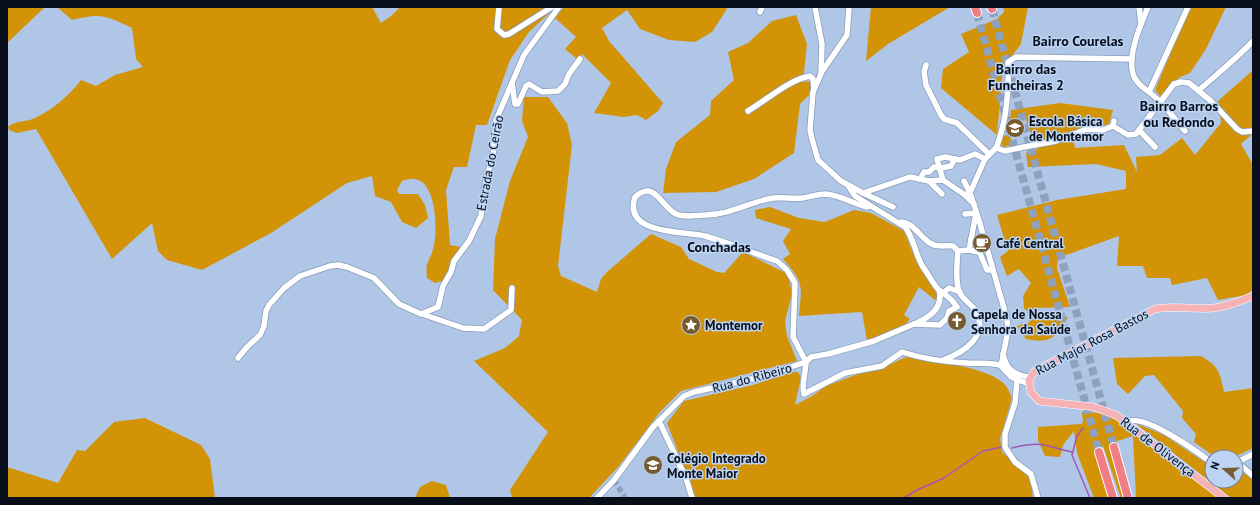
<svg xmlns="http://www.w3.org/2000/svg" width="1260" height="505" font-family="'PT Sans',sans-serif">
<rect width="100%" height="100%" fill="#b0c6e7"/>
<g fill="#d29306">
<polygon points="7,7 45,7 7,43"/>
<path d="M57,7H372L381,23L391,16L400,7H556L529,32L510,60L487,125H476L467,167H454L446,190L450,245L461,247L442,281L435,283L427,278C425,260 429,264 433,249C438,233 437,182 415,179C411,178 406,180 402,181L397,190L399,194H418L425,205L428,218L416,228L402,222L391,202L375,196L372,176L347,183L271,233L202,270L167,260L158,251L152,223L112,259L36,129L17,133L9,130L8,127C18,119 24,123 35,118C51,111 71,94 81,80L96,86L115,75L143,67L136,59L132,28C104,15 102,13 72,20Z"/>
<polygon points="564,7 725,7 727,9 712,32 695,42 669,40 640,29 627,10 602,28 609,41 663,103 658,111 646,120 637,115 624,117 594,113 611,83 582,54 578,60 565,49 576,37 555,18"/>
<polygon points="871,7 950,7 888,44 866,61"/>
<polygon points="1003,7 1028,7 1021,44 1003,67 997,135 941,88 943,69 969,52 961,34 997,19 1004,12"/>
<polygon points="1190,7 1226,7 1206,49 1190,73 1180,77 1160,96 1155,90"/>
<polygon points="796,15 807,44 803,82 812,81 809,95 800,104 794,153 754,179 716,192 663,193 666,169 676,142 710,115 711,101 734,80 728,52 748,43 772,21"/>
<path d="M1253,70V131L1250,136L1241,144L1253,165V290L1246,295L1218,300L1207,278L1172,285L1170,278H1147L1143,266H1117L1119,236L1058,258L1057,268L1070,307L1036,308L1035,316L1068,317C1055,338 1051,344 1026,339L1017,326L1030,322L1027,310L1024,309L1023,296L1031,283L1019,269L1007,276L1000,257L1008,251L997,215L1057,200L1126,189V171L1096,164L1028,167L1026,153L1037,150L1025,117L1010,120L1011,110L1060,103L1113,110L1109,124L1072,132L1075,148L1124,145L1137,172L1136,157L1160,155L1182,138L1195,155L1221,123L1218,101Z"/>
<polygon points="524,97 548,97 567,123 572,145 558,266 561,276 597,292 601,279 607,272 651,234 681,247 689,259 717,272 724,273 743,252 788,274 792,294 785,321 787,336 797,361 681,391 660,412 619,466 589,498 512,498 510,490 548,432 474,361 505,348 519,336 522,320 493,290 495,239 510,181 528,137 522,121"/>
<polygon points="1010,135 1012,145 1003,147 1001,144 1003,136"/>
<path d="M770,207L799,218L825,222L854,210L871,213L904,231L915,258L938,296L935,300L919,287L904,315L910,319L904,326L867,341L862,312L799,316C802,284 804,283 783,259L790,254L783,241L791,229L756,218L755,210Z"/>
<path d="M1201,356C1219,366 1220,373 1224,392L1253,388V448L1234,457H1215L1194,442L1196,434L1182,418L1183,411L1154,375L1145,376L1128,394L1117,384L1113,358Z"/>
<path d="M906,357C930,361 992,367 1006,386C1009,390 1010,394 1012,398L1000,439L1002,452L1030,478L1033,498H696L667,423L684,401L753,385L792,372H798L801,377L795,405L812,396L826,386L858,374L878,370Z"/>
<path d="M1082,412C1087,412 1093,412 1098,413C1127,418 1192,477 1218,498H1136L1133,436L1111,443L1123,498H1121L1103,446L1096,448L1109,498H1094L1077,453L1074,431L1063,445L1060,457L1045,456L1038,440V427L1081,424L1083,422Z"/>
<polygon points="145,418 201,445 210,459 215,498 7,498 7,467 58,483 77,450 85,451 114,422"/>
<polygon points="1135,423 1164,435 1212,467 1212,481 1236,481 1236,467 1253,480 1253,498 1231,498"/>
<polygon points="432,481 446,485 450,498 415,498 420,487"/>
</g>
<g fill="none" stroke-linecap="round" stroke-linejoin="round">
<g stroke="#a057b6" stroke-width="1.5">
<polyline points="1083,428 1077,436 1072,455 1090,498"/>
<path d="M1012,448C1043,440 1044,446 1072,452"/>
<polyline points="904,498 917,490 944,478 983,451 1002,447"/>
</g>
<polyline stroke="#8ea1be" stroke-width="5.5" stroke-dasharray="5.5 3" stroke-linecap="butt" points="614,480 625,498"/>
<g stroke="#8ea1be" stroke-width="8" stroke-dasharray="8 4" stroke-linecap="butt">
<polyline points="992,9 1114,447"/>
<polyline points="977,13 1099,452"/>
</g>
<defs>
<g id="minor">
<polyline points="499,7 497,29 504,35 509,34 552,7"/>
<polyline points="815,7 822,44 821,74 813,92 810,130 812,139 818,160 841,181 863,193 910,177 929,181 943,180 965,195 974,204"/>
<polyline points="1139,7 1141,24"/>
<path d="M1148,7C1141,24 1127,55 1133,74C1135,81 1143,88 1149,92"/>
<polyline points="760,12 762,7"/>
<polyline points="926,65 924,72 926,85 941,115 944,119 957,123 989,154"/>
<polyline points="821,73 847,35 849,7"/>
<polyline points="512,83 515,104 518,104 526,86 529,84 542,92 558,91 565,84 569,74 580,59"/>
<polyline points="1009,86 1047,88"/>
<path d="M1198,91C1217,74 1236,59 1253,41"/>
<path d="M748,111C767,100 788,80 810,76L813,79L814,89"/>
<polyline points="1113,126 1128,135 1136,134 1174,84 1181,82 1189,83 1211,101 1237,129 1242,132 1253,131"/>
<polyline points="1139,130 1155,147"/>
<polyline points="1185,131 1161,102 1149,92 1188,7"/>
<path d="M996,148C1007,121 1009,91 1008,62L1016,57L1132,59"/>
<polyline points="996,148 1005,151 1024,147 1056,141 1087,129 1103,130 1113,126 1114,121"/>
<polyline points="920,179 924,172 929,172 934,167 941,168 951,166 955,159 960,160 975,154 985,159"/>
<polyline points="943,180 937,159 945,157 955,159"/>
<polyline points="929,181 942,194"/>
<polyline points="964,181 970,193 979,220 1007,319 1008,330 1001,366 1011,377 1029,384"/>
<path d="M849,187L855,196L905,227C914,238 915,254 923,267C927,272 935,287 939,290C946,295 952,299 957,307L949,311L947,318L940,325L914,324C929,318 944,308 939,290"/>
<polyline points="863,193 893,207"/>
<polyline points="968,193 970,193 985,159 996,148"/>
<path d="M870,206L867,207C854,204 840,195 826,194C818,194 810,197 802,198C791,199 779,196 768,199C746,204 731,214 706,215C697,215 685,218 676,214C661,207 655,179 635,197C622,235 685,231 705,236C729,243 753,253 777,261L787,270L795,283L793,337L806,362L811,357L828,354L874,341L914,324"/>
<polyline points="965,214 976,213"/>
<path d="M901,222C916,223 921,241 934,245C940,247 947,245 953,246L958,251"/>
<polyline points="971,239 976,244 987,270 992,270"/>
<polyline points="969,250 976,213"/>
<polyline points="943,293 949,288 960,292"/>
<polyline points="422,314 463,328 484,329 511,310 512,288"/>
<path d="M1003,354C1006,369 1014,375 1029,377"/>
<polyline points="238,358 247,347 260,335 264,326 266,311 269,305 284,288 300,276 330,266 338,265 347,267 374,278 399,304 421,314 438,307 443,286 451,272 454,261 469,241 481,216 486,179 493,157 496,120 524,55 559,7"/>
<path d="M943,360C965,352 990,335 975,310C970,303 962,299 959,291C955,279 957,263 958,251L969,250L979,252"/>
<polyline points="1015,374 1017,380 1015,403 1005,434 1005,447 1015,462 1031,474 1038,498"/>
<polyline points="659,421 686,478 692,498"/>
<path d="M1127,422C1143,412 1199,453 1212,463"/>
<polyline points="1237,462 1253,476"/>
<polyline points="1236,463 1253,454"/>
<path d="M597,498L614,480L653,427L684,396L694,392L756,378L806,362C806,371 801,386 804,394L845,373L882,366L902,352C924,359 945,362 967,363C982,364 994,362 1007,367"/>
</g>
<path id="major" d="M1224,498L1116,415L1094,407L1039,401L1031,392L1029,380L1035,371L1155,309C1175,305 1195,310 1214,308C1228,306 1241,301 1253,296"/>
<g id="highway">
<polyline points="975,7 977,13"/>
<polyline points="991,7 992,9"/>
<polyline points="1114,447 1128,498"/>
<polyline points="1099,452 1113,498"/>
</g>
</defs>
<use href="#minor" stroke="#879cbc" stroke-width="7"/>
<use href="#major" stroke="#fff" stroke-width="8"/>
<use href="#highway" stroke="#fff" stroke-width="10"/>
<use href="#minor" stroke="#fff" stroke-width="5.5"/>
<use href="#major" stroke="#f6b2b5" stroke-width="7"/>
<use href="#highway" stroke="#f07e84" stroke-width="8"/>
</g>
<defs>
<symbol id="school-disc" viewBox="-11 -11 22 22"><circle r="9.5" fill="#775b2e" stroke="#bcd3f4"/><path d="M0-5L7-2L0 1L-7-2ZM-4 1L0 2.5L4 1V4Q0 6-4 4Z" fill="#fff"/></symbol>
<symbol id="cafe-disc" viewBox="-11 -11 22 22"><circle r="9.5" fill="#775b2e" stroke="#bcd3f4"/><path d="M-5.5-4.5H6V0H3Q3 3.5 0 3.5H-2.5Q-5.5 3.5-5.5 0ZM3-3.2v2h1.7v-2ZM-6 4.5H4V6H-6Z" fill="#fff"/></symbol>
<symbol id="church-disc" viewBox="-11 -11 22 22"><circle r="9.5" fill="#775b2e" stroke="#bcd3f4"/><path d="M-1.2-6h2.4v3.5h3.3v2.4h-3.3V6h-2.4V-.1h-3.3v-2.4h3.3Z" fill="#fff"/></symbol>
<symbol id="sight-disc" viewBox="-11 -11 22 22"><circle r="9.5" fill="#775b2e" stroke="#bcd3f4"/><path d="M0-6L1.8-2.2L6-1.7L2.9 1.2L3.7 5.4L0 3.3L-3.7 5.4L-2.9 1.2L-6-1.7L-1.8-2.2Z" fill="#fff"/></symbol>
</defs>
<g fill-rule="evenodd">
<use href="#school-disc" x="1004" y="117" width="22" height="22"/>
<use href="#cafe-disc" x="971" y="232" width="22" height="22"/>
<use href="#church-disc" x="946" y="310" width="22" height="22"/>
<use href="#sight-disc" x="680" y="314" width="22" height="22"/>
<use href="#school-disc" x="642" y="454" width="22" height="22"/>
</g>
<g text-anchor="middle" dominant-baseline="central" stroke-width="3" stroke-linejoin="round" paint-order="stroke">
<g font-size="13" font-weight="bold" fill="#080f1a" stroke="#bcd3f4" text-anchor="start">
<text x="1029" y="121">Escola Básica<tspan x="1029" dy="15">de Montemor</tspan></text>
<text x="996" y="243">Café Central</text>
<text x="971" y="314">Capela de Nossa<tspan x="971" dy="15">Senhora da Saúde</tspan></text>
<text x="705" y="325">Montemor</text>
<text x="667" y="458">Colégio Integrado<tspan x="667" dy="15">Monte Maior</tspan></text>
</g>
<g font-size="13" fill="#080f1a" stroke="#bcd3f4">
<text transform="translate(490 163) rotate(-79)">Estrada do Ceirão</text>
<text transform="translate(1092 342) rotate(-28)">Rua Major Rosa Bastos</text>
<text transform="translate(752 378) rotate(-15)">Rua do Ribeiro</text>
<text transform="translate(1158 447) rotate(37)">Rua de Olivença</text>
</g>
<g font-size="14" font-weight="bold" fill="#080f1a" stroke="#bcd3f4">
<text x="1078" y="41">Bairro Courelas</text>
<text x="1026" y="69">Bairro das<tspan x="1026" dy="16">Funcheiras 2</tspan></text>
<text x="1179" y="106">Bairro Barros<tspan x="1179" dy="16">ou Redondo</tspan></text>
<text x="719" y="247">Conchadas</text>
</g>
</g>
<rect width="1260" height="505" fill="none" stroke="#080f1a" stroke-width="16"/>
<g transform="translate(1224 469) rotate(290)"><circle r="19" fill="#bcd3f4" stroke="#74859d"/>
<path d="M0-3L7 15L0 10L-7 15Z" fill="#775b2e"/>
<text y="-6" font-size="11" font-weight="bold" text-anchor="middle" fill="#080f1a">N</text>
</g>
</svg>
